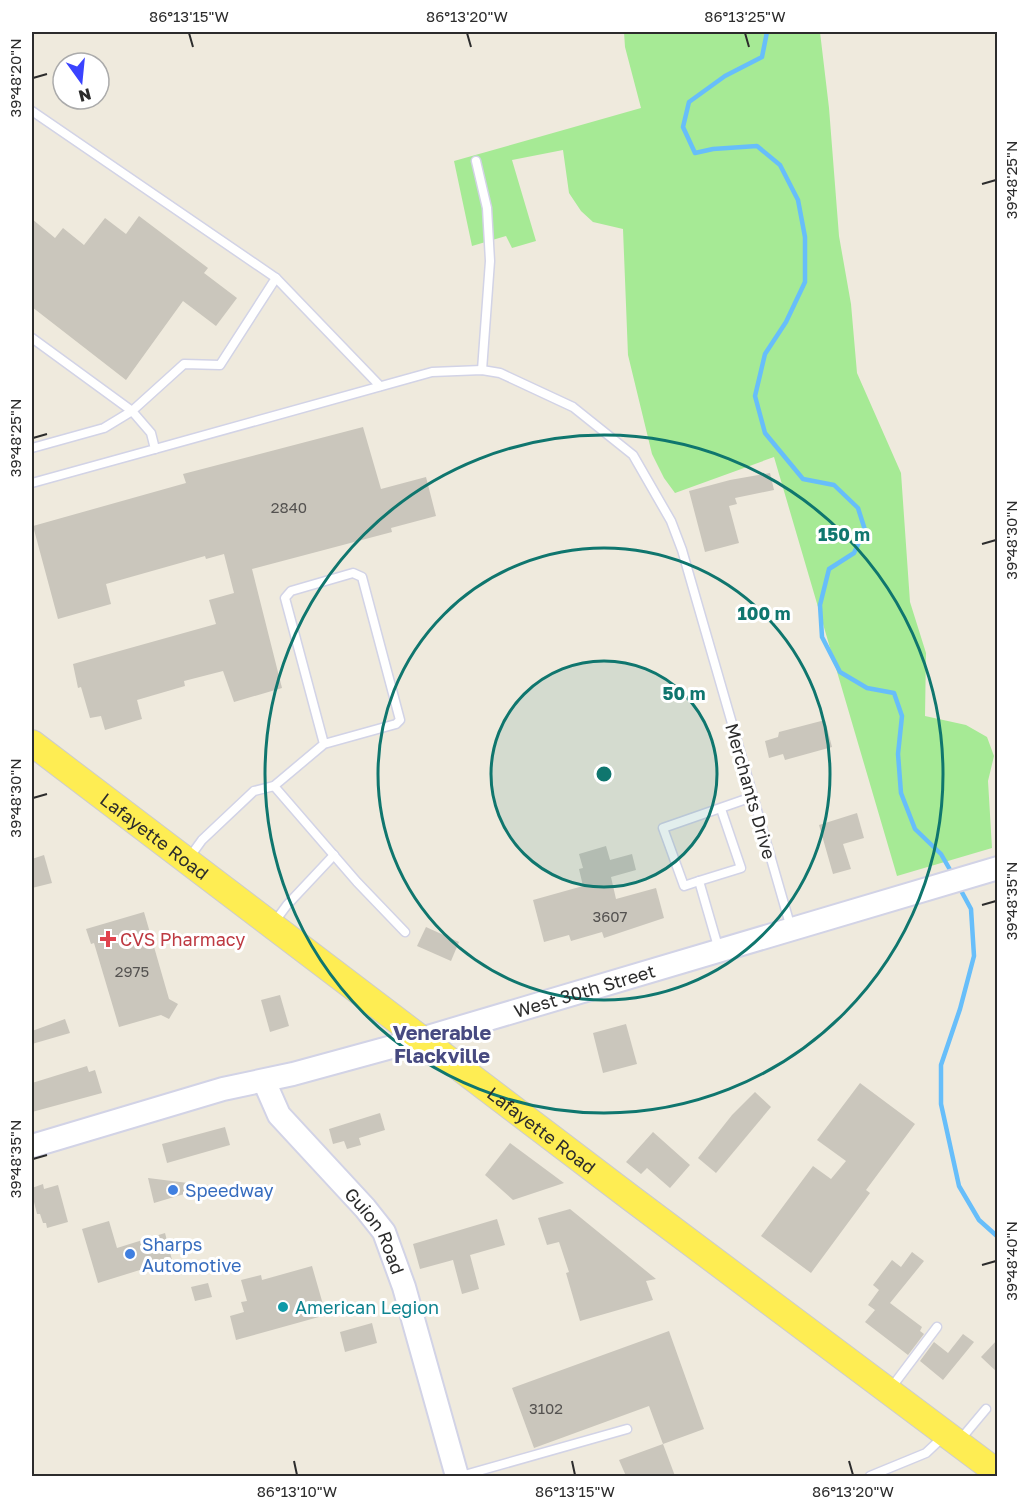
<svg xmlns="http://www.w3.org/2000/svg" width="1029" height="1508" font-family="'Golos Text',sans-serif">
<rect width="100%" height="100%" fill="#efeadd"/>
<polygon fill="#a6ea95" points="624,32 820,32 829,108 839,236 851,304 857,373 901,473 910,602 926,653 925,716 966,725 987,737 994,756 988,781 992,848 897,876 774,457 675,493 664,478 652,454 628,355 623,229 593,222 581,211 569,193 563,150 512,160 536,241 512,248 506,236 472,246 454,161 641,108 625,47"/>
<g fill="none" stroke-linecap="round" stroke-linejoin="round">
<g stroke="#67befa" stroke-width="4.5">
<polyline points="767,32 762,57 725,76 689,102 683,127 695,153 713,149 757,146 780,165 798,200 805,237 805,282 786,322 765,354 755,396 765,433 803,479 834,485 858,508 865,530 854,553 829,569 820,605 822,637 840,672 867,688 894,693 902,716 898,754 901,793 915,829 941,854 953,875"/>
<polyline points="958,885 971,909 974,956 960,1009 941,1065 941,1104 959,1186 979,1220 998,1237"/>
</g>
</g>
<g fill="#cac6bc">
<polygon points="139,216 208,268 204,273 237,298 216,326 183,301 126,380 32,307 32,219 55,238 63,228 84,245 105,218 126,234"/>
<polygon points="363,427 381,489 426,477 436,516 391,528 392,532 252,569 282,688 234,702 223,671 184,681 185,686 137,700 142,719 105,730 101,716 90,718 81,687 78,688 73,664 216,624 209,600 234,593 224,554 206,559 205,556 106,584 111,604 58,619 33,526 186,483 183,474"/>
<polygon points="770,473 774,490 735,498 737,504 729,506 739,543 705,552 689,491 730,480"/>
<polygon points="825,720 832,747 785,760 783,754 769,758 765,741 778,737 779,732"/>
<polygon points="857,813 864,838 843,844 851,869 833,874 819,825"/>
<polygon points="606,846 610,860 632,854 636,870 611,877 616,899 656,888 664,918 604,938 602,932 571,941 569,935 544,942 533,900 583,886 579,869 583,868 579,854"/>
<polygon points="44,855 52,883 32,888 32,859"/>
<polygon points="144,912 169,999 178,1004 169,1019 161,1015 119,1027 94,943 91,944 86,929"/>
<polygon points="426,927 459,942 451,961 417,946"/>
<polygon points="280,995 289,1026 270,1032 261,1000"/>
<polygon points="65,1019 70,1033 32,1044 32,1031"/>
<polygon points="626,1024 637,1064 603,1073 593,1033"/>
<polygon points="87,1066 89,1072 95,1070 102,1093 32,1112 32,1083"/>
<polygon points="860,1083 915,1124 866,1190 870,1193 811,1273 761,1236 813,1166 831,1179 846,1161 817,1140"/>
<polygon points="755,1092 771,1107 716,1173 698,1158 732,1115"/>
<polygon points="380,1113 385,1130 359,1138 361,1145 347,1149 344,1141 333,1144 329,1129"/>
<polygon points="225,1127 230,1145 167,1163 162,1144"/>
<polygon points="653,1132 690,1165 670,1188 647,1168 641,1174 626,1162"/>
<polygon points="510,1143 564,1183 513,1200 485,1175"/>
<polygon points="148,1178 180,1182 211,1186 154,1203"/>
<polygon points="43,1184 44,1189 58,1185 68,1222 47,1228 46,1223 43,1223 40,1214 37,1214 32,1194 32,1188"/>
<polygon points="570,1209 656,1279 646,1281 653,1300 580,1321 566,1273 569,1272 559,1242 547,1245 538,1218"/>
<polygon points="497,1219 505,1245 470,1255 479,1289 462,1294 453,1260 420,1269 413,1244"/>
<polygon points="109,1221 117,1248 165,1233 172,1260 98,1283 82,1229"/>
<polygon points="912,1252 924,1261 890,1303 922,1327 920,1331 924,1334 908,1355 865,1322 875,1310 868,1305 879,1290 873,1285 892,1260 901,1267"/>
<polygon points="312,1266 326,1315 236,1340 230,1316 244,1312 241,1302 247,1301 241,1280 261,1275 262,1280"/>
<polygon points="208,1283 212,1297 195,1301 191,1287"/>
<polygon points="372,1323 377,1343 345,1352 340,1332"/>
<polygon points="669,1331 704,1429 663,1444 649,1406 534,1448 512,1388"/>
<polygon points="963,1334 974,1342 943,1380 920,1361 934,1342 948,1353"/>
<polygon points="998,1339 998,1373 981,1357"/>
<polygon points="663,1444 675,1476 626,1476 619,1460"/>
</g>
<g fill="none" stroke-linecap="round" stroke-linejoin="round">
<defs>
<g id="lane">
<polyline points="32,111 276,278 220,365 184,364 132,411 32,338"/>
<polyline points="476,161 487,208 490,261 482,370"/>
<polyline points="276,278 380,386"/>
<polyline points="32,448 104,428 132,411 151,433 155,449 32,483"/>
<polyline points="155,449 432,372 482,370 500,373 573,407 633,455 671,521 682,550 791,928"/>
<polyline points="274,786 324,744 396,724 400,720 362,577 353,573 291,591 285,598 324,744"/>
<polyline points="189,858 202,840 254,791 274,786 357,882 405,932"/>
<polyline points="699,881 684,886 663,828 752,797"/>
<polyline points="273,924 287,905 334,855"/>
<polyline points="719,950 699,881 741,868 721,809"/>
<polyline points="891,1388 937,1327"/>
<polyline points="960,1440 986,1409"/>
<polyline points="461,1476 627,1429"/>
<polyline points="870,1476 926,1453 944,1436"/>
</g>
<g id="secondary">
<path id="s1" d="M264,1081L279,1115L365,1208L384,1232L404,1287L457,1476"/>
<path id="s2" d="M32,1146L223,1089L293,1074L421,1039L998,868"/>
</g>
<g id="primary">
<path id="s3" d="M32,743L631,1198L998,1473"/>
</g>
</defs>
<use href="#lane" stroke="#d2d3e6" stroke-width="11"/>
<use href="#secondary" stroke="#d2d3e6" stroke-width="26"/>
<use href="#primary" stroke="#ccc" stroke-width="28"/>
<use href="#lane" stroke="#fff" stroke-width="8"/>
<use href="#secondary" stroke="#fff" stroke-width="22"/>
<use href="#primary" stroke="#feed53" stroke-width="26"/>
</g>
<path fill="none" stroke="#2c2c2c" stroke-width="2" d="M189,33L193,47M467,33L471,47M745,33L749,47M33,78L47,74M982,184L996,180M33,438L47,434M982,544L996,540M33,798L47,794M982,905L996,901M33,1159L47,1155M982,1265L996,1261M294,1461L297,1475M572,1461L575,1475M849,1461L853,1475"/>
<circle cx="604" cy="774" r="113" fill="#0f766e" fill-opacity=".12"/>
<g fill="none" stroke="#0f766e" stroke-width="3">
<circle cx="604" cy="774" r="113"/>
<circle cx="604" cy="774" r="226"/>
<circle cx="604" cy="774" r="339"/>
</g>
<path fill="#e0444e" stroke="#fff" stroke-width="2" d="M105 930h6v6h6v6h-6v6h-6v-6h-6v-6h6z"/>
<g fill="#3f7fe0" stroke="#fff" stroke-width="2">
<circle cx="173" cy="1190" r="6"/>
<circle cx="130" cy="1254" r="6"/>
</g>
<circle fill="#0f9aa8" stroke="#fff" stroke-width="2" cx="283" cy="1307" r="6"/>
<g text-anchor="middle" dominant-baseline="central" stroke-width="6" stroke-linejoin="round" paint-order="stroke">
<g font-size="15" fill="#545250">
<text x="289" y="507">2840</text>
<text x="610" y="916">3607</text>
<text x="132" y="971">2975</text>
<text x="546" y="1408">3102</text>
</g>
<g font-size="18" fill="#2c2c2c" stroke="#fff">
<text transform="translate(751 791) rotate(74)">Merchants Drive</text>
<text stroke="none"><textPath href="#s3" startOffset="154">Lafayette Road</textPath></text>
<text stroke="none"><textPath href="#s2" startOffset="574">West 30th Street</textPath></text>
<text stroke="none"><textPath href="#s3" startOffset="640">Lafayette Road</textPath></text>
<text stroke="none"><textPath href="#s1" startOffset="189">Guion Road</textPath></text>
</g>
<g font-size="18" fill="#be3a42" stroke="#fff" text-anchor="start">
<text x="120" y="939">CVS Pharmacy</text>
</g>
<g font-size="18" fill="#366cbe" stroke="#fff" text-anchor="start">
<text x="185" y="1190">Speedway</text>
<text x="142" y="1244">Sharps<tspan x="142" dy="21">Automotive</tspan></text>
</g>
<g font-size="18" fill="#0d838f" stroke="#fff" text-anchor="start">
<text x="295" y="1307">American Legion</text>
</g>
<g font-size="20" font-weight="bold" fill="#474a81" stroke="#fff">
<text x="442" y="1032">Venerable<tspan x="442" dy="23">Flackville</tspan></text>
</g>
</g>
<circle cx="604" cy="774" r="9" fill="#0f766e" stroke="#fff" stroke-width="3"/>
<g font-size="18" text-anchor="middle" font-weight="bold" fill="#0f766e" stroke="#fff" stroke-width="6" stroke-linejoin="round" paint-order="stroke">
<text x="844" y="541">150 m</text>
<text x="764" y="620">100 m</text>
<text x="684" y="700">50 m</text>
</g>
<rect width="1029" height="1508" fill="none" stroke="#ffffff" stroke-width="66"/>
<g transform="translate(81 81) rotate(165)"><circle r="28" fill="#ffffff" stroke="#ababab" stroke-width="1.5"/>
<path d="M0-4.5L10 22L0 15L-10 22Z" fill="#3a43ff"/>
<text y="-9" font-size="16" font-weight="bold" text-anchor="middle" fill="#2c2c2c">N</text>
</g>
<rect x="33" y="33" width="963" height="1442" fill="none" stroke="#2c2c2c" stroke-width="2"/>
<g font-size="15" text-anchor="middle" fill="#2c2c2c">
<text x="189" y="22">86°13'15"W</text>
<text x="467" y="22">86°13'20"W</text>
<text x="745" y="22">86°13'25"W</text>
<text transform="translate(16 78) rotate(-90)" y="5">39°48'20"N</text>
<text transform="translate(1012 180) rotate(-90)" y="5">39°48'25"N</text>
<text transform="translate(16 438) rotate(-90)" y="5">39°48'25"N</text>
<text transform="translate(1012 540) rotate(-90)" y="5">39°48'30"N</text>
<text transform="translate(16 798) rotate(-90)" y="5">39°48'30"N</text>
<text transform="translate(1012 901) rotate(-90)" y="5">39°48'35"N</text>
<text transform="translate(16 1159) rotate(-90)" y="5">39°48'35"N</text>
<text transform="translate(1012 1261) rotate(-90)" y="5">39°48'40"N</text>
<text x="297" y="1497">86°13'10"W</text>
<text x="575" y="1497">86°13'15"W</text>
<text x="853" y="1497">86°13'20"W</text>
</g>
</svg>
